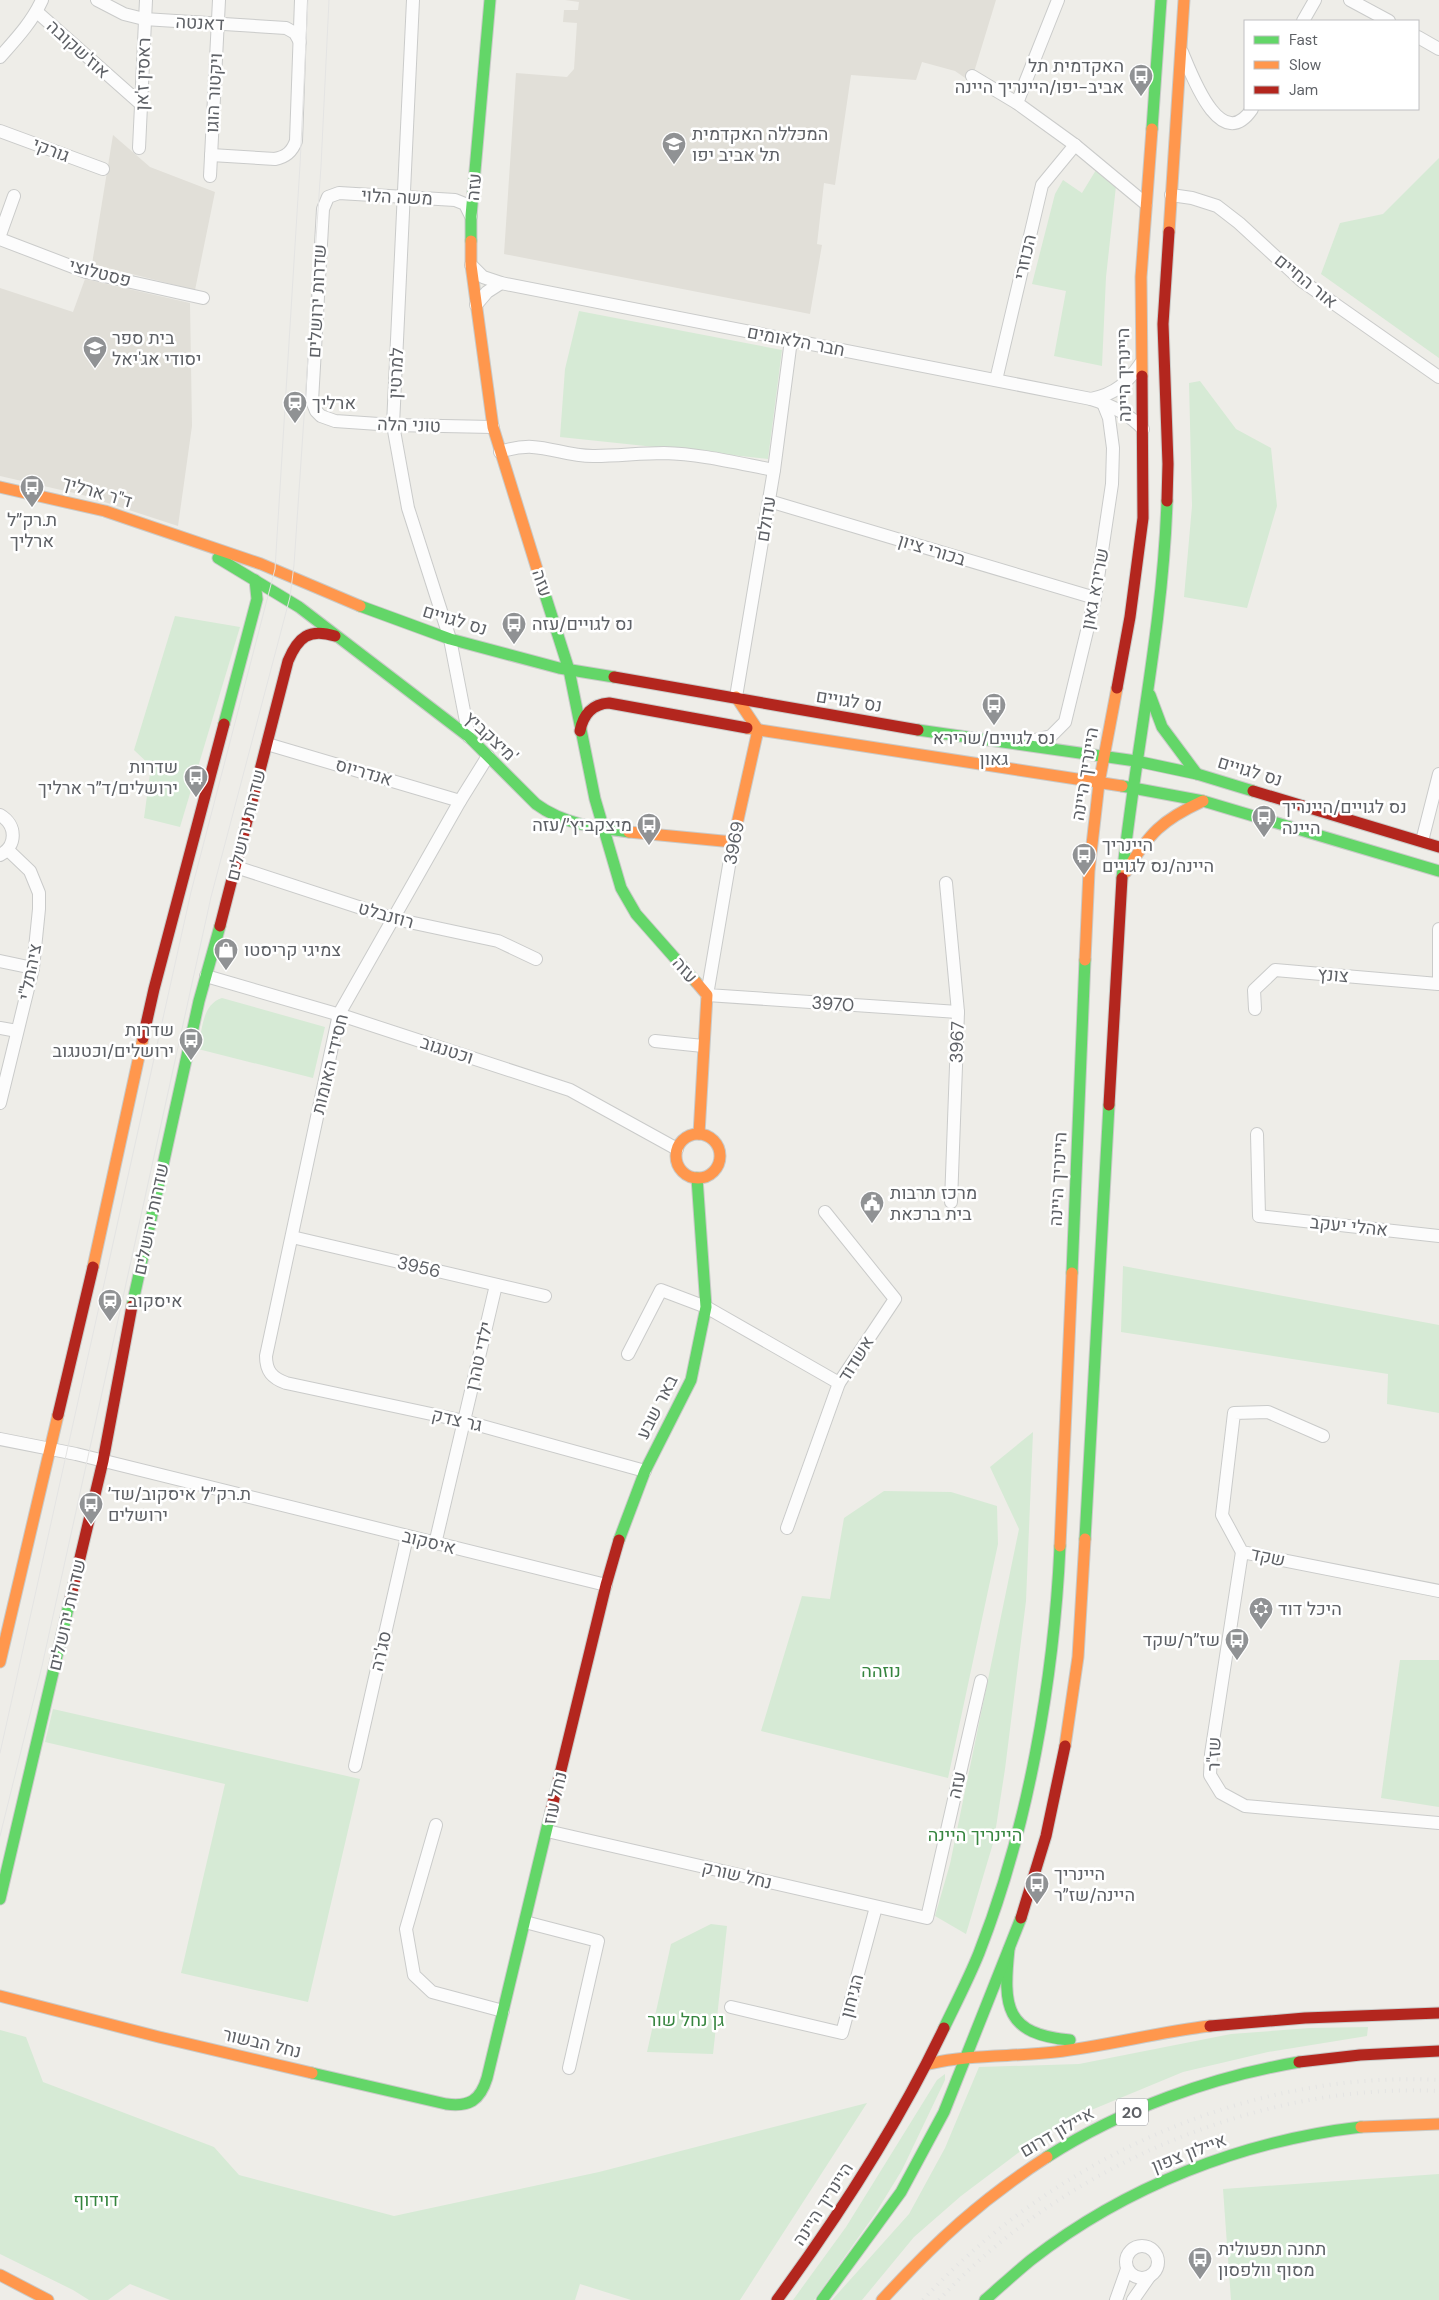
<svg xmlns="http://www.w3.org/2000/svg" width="1439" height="2300" font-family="'DM Sans',Heebo,sans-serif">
<rect width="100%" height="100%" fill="#eeede8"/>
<g fill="#e1dfd8">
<polygon points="565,0 996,0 971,82 955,71 922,62 916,80 851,75 835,185 824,183 817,244 822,245 810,314 504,254 516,73 567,77 574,69 577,23 563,22 564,10 578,10 579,2"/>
<polygon points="113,135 150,167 215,192 195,290 92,264"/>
<polygon points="85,279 190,303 192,426 178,526 83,495 0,476 0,288 73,312"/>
</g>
<g fill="#d6ead5">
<polygon points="1439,158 1439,358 1321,274 1340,223 1383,214"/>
<polygon points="1096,170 1116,186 1106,277 1102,366 1054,356 1066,291 1032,284 1055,194 1063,180 1082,193"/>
<polygon points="579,311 782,350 768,459 560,437 565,369"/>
<polygon points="1200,381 1236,429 1271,448 1277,506 1247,608 1184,597 1192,506 1189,383"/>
<polygon points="175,616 240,627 180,827 144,818 151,766 134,750"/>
<path d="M222,998L325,1027L313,1078L198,1049C202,1031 202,1004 222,998Z"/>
<polygon points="1123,1266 1439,1325 1439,1413 1387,1404 1388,1374 1121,1332"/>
<polygon points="1033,1432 1026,1601 1005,1769 994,1840 966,1934 935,1916 950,1864 1019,1529 990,1467"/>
<polygon points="884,1491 951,1492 997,1506 998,1544 948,1778 761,1731 802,1596 830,1599 844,1518"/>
<polygon points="1400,1660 1439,1660 1439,1807 1381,1798"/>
<polygon points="53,1709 360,1779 308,2002 181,1973 225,1784 45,1742"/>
<polygon points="711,1924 727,1926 713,2054 647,2052 671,1944"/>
<polygon points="1368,2027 1367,2036 1268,2052 1183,2072 1072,2118 1026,2147 961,2196 914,2237 862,2300 832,2300 909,2214 945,2148 979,2067 1079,2064 1231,2034 1310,2028"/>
<polygon points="0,2030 26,2037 43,2082 214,2147 239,2175 394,2216 599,2172 867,2103 740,2300 631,2300 580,2284 575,2300 170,2300 130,2284 108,2300 89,2300 73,2290 0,2254"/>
<polygon points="945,2074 945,2080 902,2170 875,2214 814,2300 793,2300 846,2227 937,2080"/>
<polygon points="1439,2174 1439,2300 1231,2300 1223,2189"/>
</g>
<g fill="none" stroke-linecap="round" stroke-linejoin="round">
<defs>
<g id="street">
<polyline points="97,0 124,14 144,19 286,28 295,33 300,42"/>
<polyline points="413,0 393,425 408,508 450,639 469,737"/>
<polyline points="1350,0 1389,21"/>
<polyline points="37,12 142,105"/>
<polyline points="1303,21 1315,0"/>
<polyline points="1418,37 1439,49"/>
<path d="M1182,52C1192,76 1221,155 1252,109"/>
<path d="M0,57C16,39 32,22 42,0"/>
<polyline points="972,76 1017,103 1075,145 1146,204"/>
<polyline points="1017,103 1058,0"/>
<polyline points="0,131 103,169"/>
<polyline points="139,148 146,0"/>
<path d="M211,155L275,159C286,157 292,152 296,141L301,0"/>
<polyline points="210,176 219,0"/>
<polyline points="1171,195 1192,198 1217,206 1239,223 1302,281 1439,377"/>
<polyline points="471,216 465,204 455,200 339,193 328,197 323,209 312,401 316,411 321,416 335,421 393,425 493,427"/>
<polyline points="0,235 14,196"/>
<polyline points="0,239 86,272 203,298"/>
<path d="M471,265L483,277L501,283L1091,399C1111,405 1129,414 1143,429"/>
<polyline points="476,305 487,292 501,283"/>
<polyline points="996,380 1042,185 1075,145"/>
<path d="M1091,399C1116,394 1127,383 1141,363"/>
<path d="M500,452C541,438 558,457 595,456C618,456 640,453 664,453C701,454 737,463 774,470"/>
<polyline points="769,501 1095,598"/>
<polyline points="736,697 774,470 791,340"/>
<polyline points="1027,742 1051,736 1065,722 1095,598 1112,484 1113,448 1109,418 1103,403"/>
<polyline points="267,744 460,801"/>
<path d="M488,756L460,801L339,1014L266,1356C266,1371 272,1378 286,1383L464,1421L645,1471"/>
<path d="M0,815C17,825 17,846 0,855"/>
<polyline points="1422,841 1439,774"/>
<polyline points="733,842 707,995 958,1012"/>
<polyline points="236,867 395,919 498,941 536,959"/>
<polyline points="946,883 958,1012 951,1202"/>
<polyline points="1439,929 1439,984"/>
<polyline points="0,961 33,968"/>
<polyline points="206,976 347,1017 570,1090 677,1149"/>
<polyline points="1255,1009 1254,990 1275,970 1438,984"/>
<polyline points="0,1028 17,1031"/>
<polyline points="655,1041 703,1046"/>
<polyline points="0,1103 33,968 39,909 39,893 30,871 8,850"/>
<polyline points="1257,1134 1259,1216 1439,1236"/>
<polyline points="292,1237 545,1296"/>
<polyline points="628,1354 661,1290 706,1307 839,1383"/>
<polyline points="1323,1436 1268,1412 1234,1413 1222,1515 1242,1552 1439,1591"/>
<polyline points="0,1439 76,1454 606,1585"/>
<polyline points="787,1528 839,1383 895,1299 825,1212"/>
<polyline points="435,1544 496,1285"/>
<polyline points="1242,1552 1211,1754 1210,1775 1221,1793 1245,1806 1439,1823"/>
<polyline points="355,1766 407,1537"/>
<polyline points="436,1825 406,1929 414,1975 432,1992 503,2011"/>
<polyline points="547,1831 927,1918 981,1681"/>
<polyline points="525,1922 598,1941 569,2068"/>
<polyline points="731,2007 842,2033 876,1907"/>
<circle cx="1142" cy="2262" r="16"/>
<polyline points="1116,2300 1127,2269"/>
<polyline points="1133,2300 1149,2277"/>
</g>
<g id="fast">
<polyline points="1152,129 1161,0"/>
<polyline points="471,241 471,216 490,0"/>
<path d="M218,558L299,607L469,737L536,804C563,824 596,828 629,832"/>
<polyline points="541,582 569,670 595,799 621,888 636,914 696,982"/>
<polyline points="360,606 450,639 559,668 614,677"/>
<polyline points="1150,695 1162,727 1197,774"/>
<polyline points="224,724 257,599 255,580"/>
<polyline points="918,730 1136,761 1197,774 1253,791"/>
<polyline points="1122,786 1203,801 1439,871"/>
<path d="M1122,878C1135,752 1163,628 1167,501"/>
<polyline points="1072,1273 1085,960"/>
<polyline points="132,1306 199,1001 220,926"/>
<polyline points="1085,1539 1109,1105"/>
<polyline points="619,1540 645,1471 691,1380 706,1307 697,1178"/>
<polyline points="0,1899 70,1600"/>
<path d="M1009,1949C1003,2007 1005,2034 1070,2040"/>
<path d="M944,2028C956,2003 969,1978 979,1953C1028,1828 1054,1679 1060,1546"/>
<path d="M312,2073L446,2104C469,2107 480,2101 487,2078L551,1811"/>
<path d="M1047,2157C1122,2109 1211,2077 1299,2062"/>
<polyline points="822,2300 901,2192 944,2112 1021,1918"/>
<path d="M985,2300C1000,2287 1015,2273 1031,2260C1126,2186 1242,2141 1361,2127"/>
</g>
<g id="slow">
<polyline points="1169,232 1184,0"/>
<polyline points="471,241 471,265 493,427 541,582"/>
<polyline points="1142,376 1141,277 1152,129"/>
<polyline points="0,487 105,511 261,564 360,606"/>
<polyline points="747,728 1122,786"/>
<polyline points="629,832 733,842 758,730 736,697"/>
<path d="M1126,872C1149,833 1162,820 1203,801"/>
<polyline points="1085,960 1089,871 1099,783 1117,688"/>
<polyline points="696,982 707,995 699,1134"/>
<circle cx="698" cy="1156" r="22"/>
<polyline points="93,1267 143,1038"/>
<polyline points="1060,1546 1072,1273"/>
<polyline points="0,1662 58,1415"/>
<polyline points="1065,1746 1078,1657 1085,1539"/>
<polyline points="0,1996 159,2037 312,2073"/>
<path d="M929,2064C971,2054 1013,2057 1055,2052C1107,2046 1158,2032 1210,2026"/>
<polyline points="1361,2127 1439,2124"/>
<polyline points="0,2275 48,2300"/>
<path d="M882,2300C934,2243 982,2199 1047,2157"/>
</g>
<g id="jam">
<polyline points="1167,501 1168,464 1163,324 1169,232"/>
<polyline points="614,677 918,730"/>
<polyline points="1117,688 1130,617 1143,518 1142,376"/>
<path d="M580,731C583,715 592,704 609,703L747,728"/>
<polyline points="1253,791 1439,847"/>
<path d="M220,926L288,661C298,637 309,628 335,636"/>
<polyline points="143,1038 154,989 224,724"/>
<polyline points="1109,1105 1122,878"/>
<polyline points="58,1415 93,1267"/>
<polyline points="70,1600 103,1461 132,1306"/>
<polyline points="551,1811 606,1585 619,1540"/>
<polyline points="1021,1918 1046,1836 1065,1746"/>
<polyline points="1210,2026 1305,2018 1439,2013"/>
<polyline points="1299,2062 1360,2055 1439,2051"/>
<path d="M777,2300C840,2214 898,2125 944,2028"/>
</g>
</defs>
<use href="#street" stroke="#cacbca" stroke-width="14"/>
<use href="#fast" stroke="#c9cac8" stroke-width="13"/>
<use href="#slow" stroke="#c9cac8" stroke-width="13"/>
<use href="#jam" stroke="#c9cac8" stroke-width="13"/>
<use href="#street" stroke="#fcfcfc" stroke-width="12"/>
<use href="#fast" stroke="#63d668" stroke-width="11"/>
<use href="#slow" stroke="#ff974d" stroke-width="11"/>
<use href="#jam" stroke="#b3261e" stroke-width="11"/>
<g stroke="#e4e4e3" stroke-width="1">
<polyline points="0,1753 191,892 275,569 300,165 308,0"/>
<polyline points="0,1836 42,1666 211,897 290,597 294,565 321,166 329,0"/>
</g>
<g stroke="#e4e4e3" stroke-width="4" stroke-dasharray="1 6" stroke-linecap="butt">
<path d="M923,2300C1051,2160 1248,2070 1439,2080"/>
<path d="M939,2300C1060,2168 1260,2082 1439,2091"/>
</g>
</g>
<defs>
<symbol id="bus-pin" viewBox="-11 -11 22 30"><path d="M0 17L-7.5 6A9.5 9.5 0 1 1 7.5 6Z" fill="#909294" stroke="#fff"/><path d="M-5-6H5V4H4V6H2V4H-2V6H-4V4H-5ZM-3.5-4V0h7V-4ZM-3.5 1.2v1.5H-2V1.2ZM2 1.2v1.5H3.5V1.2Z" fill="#fff"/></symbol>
<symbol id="university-pin" viewBox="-11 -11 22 30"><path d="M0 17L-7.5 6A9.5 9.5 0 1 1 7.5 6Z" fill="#909294" stroke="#fff"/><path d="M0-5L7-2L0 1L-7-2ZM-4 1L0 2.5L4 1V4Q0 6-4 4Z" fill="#fff"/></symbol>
<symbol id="school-pin" viewBox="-11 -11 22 30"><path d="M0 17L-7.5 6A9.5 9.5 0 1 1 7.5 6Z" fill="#909294" stroke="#fff"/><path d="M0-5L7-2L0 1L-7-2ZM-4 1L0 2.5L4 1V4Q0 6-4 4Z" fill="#fff"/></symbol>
<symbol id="station-pin" viewBox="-11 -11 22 30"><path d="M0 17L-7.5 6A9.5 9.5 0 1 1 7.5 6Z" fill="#909294" stroke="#fff"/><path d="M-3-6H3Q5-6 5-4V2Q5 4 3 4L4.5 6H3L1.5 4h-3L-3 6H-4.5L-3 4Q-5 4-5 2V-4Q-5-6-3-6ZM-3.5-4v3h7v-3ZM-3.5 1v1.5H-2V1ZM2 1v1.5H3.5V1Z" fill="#fff"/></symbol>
<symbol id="shop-pin" viewBox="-11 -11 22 30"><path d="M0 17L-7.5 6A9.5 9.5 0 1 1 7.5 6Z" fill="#909294" stroke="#fff"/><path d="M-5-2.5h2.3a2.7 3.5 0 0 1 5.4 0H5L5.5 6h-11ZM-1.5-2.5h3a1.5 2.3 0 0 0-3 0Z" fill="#fff"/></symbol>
<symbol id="civic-pin" viewBox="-11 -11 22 30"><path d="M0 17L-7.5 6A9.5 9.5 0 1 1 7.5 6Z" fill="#909294" stroke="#fff"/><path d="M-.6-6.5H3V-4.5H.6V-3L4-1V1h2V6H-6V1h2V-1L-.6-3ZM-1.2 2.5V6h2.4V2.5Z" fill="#fff"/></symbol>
<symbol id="synagogue-pin" viewBox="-11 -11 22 30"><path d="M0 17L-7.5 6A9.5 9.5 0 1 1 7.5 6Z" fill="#909294" stroke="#fff"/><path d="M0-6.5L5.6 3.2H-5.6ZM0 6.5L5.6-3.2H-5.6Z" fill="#fff"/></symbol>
</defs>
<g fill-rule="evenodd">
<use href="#bus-pin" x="1127" y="62" width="28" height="38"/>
<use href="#university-pin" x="660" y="130" width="28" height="38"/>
<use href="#school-pin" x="81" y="334" width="28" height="38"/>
<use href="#station-pin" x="281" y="389" width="28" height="38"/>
<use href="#bus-pin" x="18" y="473" width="28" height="38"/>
<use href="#bus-pin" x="500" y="610" width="28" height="38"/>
<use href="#bus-pin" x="980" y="691" width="28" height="38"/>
<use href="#bus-pin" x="182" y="763" width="28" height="38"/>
<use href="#bus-pin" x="1250" y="803" width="28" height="38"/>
<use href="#bus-pin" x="635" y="811" width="28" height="38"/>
<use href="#bus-pin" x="1070" y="841" width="28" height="38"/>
<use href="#shop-pin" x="212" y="936" width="28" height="38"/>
<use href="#bus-pin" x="177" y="1026" width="28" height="38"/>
<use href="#civic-pin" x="858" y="1189" width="28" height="38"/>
<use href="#station-pin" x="96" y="1287" width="28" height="38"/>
<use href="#bus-pin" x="77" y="1490" width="28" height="38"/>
<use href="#synagogue-pin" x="1247" y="1595" width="28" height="38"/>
<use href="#bus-pin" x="1223" y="1626" width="28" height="38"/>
<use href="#bus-pin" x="1023" y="1870" width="28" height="38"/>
<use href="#bus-pin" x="1186" y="2245" width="28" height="38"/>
</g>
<g text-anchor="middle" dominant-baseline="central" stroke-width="5" stroke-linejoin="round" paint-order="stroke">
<rect fill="#fff" stroke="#8e9094" stroke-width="1" x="1116" y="2098.5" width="32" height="27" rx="4"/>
<g font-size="16" font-weight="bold" fill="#5e6166">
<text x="1132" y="2112">20</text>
</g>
<g font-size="18" fill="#5e6166" stroke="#fff">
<text transform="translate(200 23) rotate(3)">דאנטה</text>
<text transform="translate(78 49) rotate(42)">אוז'שקובה</text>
<text transform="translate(143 74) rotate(-88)">ראסין ז'אן</text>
<text transform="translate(214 93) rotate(-87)">ויקטור הוגו</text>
<text transform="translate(51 150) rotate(21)">גורקי</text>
<text transform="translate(474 187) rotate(-85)">עזה</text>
<text transform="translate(397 197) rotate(3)">משה הלוי</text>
<text transform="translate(1025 257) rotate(-77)">הכוזרי</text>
<text transform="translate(100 273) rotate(15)">פסטלוצי</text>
<text transform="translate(1306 281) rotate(39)">אור החיים</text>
<text transform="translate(317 301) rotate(-87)">שדרות ירושלים</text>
<text transform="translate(796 341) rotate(11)">חבר הלאומים</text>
<text transform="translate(396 373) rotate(-87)">למרטין</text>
<text transform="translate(1124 375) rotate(-91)">היינריך היינה</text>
<text transform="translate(409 425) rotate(2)">טוני הלה</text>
<text transform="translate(97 492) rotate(16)">ד"ר ארליך</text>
<text transform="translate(766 519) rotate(-81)">עדולם</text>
<text transform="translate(932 550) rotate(17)">בכורי ציון</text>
<text transform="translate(542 583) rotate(72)">עזה</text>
<text transform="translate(1095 589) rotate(-79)">שרירא גאון</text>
<text transform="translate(455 620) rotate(17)">נס לגויים</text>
<text transform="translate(849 701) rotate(9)">נס לגויים</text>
<text transform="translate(491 737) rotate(43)">מיצקביץ'</text>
<text transform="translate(1250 771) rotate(17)">נס לגויים</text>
<text transform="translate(364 772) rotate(16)">אנדריוס</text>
<text transform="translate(1085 774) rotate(-81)">היינריך היינה</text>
<text transform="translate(246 825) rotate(-76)">שדרות ירושלים</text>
<text transform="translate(734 843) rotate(-79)">3969</text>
<text transform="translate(386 915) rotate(16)">רוזנבלט</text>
<text transform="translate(685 970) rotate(49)">עזה</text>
<text transform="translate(30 972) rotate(-79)">ציהתל"י</text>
<text transform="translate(1333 975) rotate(5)">צונץ</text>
<text transform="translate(833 1004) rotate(4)">3970</text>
<text transform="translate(957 1042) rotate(-88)">3967</text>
<text transform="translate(447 1050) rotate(18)">וכטנגוב</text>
<text transform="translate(330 1064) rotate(-76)">חסידי האומות</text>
<text transform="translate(1058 1179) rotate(-87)">היינריך היינה</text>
<text transform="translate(151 1219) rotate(-78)">שדרות ירושלים</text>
<text transform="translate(1349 1226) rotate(6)">אהלי יעקב</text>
<text transform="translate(419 1267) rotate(13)">3956</text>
<text transform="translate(479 1356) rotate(-77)">ילדי טהרן</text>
<text transform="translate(856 1359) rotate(-58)">אשדוד</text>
<text transform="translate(657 1407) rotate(-63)">באר שבע</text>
<text transform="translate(457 1420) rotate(13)">גר צדק</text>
<text transform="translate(429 1542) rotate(14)">איסקוב</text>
<text transform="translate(1268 1557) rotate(12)">שקד</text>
<text transform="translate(67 1615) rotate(-77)">שדרות ירושלים</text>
<text transform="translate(381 1651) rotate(-77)">סג'רה</text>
<text transform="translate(1214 1754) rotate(-88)">שז"ר</text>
<text transform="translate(957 1785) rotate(-77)">עזה</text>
<text transform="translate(555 1798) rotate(-77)">נחל עוז</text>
<text transform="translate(737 1875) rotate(13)">נחל שורק</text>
<text transform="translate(852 1996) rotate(-75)">הגיחון</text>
<text transform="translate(262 2043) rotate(13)">נחל הבשור</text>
<text transform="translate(1057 2132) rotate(-30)">איילון דרום</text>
<text transform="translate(1189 2153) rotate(-21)">איילון צפון</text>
<text transform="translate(823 2204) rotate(-57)">היינריך היינה</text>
</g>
<g font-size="18" fill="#5e6166" stroke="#fff" text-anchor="start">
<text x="1124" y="66" text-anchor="end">האקדמית תל<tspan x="1124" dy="21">אביב-יפו/היינריך היינה</tspan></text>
<text x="692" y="134">המכללה האקדמית<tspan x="692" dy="21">תל אביב יפו</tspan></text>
<text x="112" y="338">בית ספר<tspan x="112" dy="21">יסודי אג'יאל</tspan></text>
<text x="312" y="403">ארליך</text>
<text x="32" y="520" text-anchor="middle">ת.רק״ל<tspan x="32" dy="21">ארליך</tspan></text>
<text x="532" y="624">נס לגויים/עזה</text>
<text x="994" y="738" text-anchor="middle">נס לגויים/שרירא<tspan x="994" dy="21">גאון</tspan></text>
<text x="178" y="767" text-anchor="end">שדרות<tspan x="178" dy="21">ירושלים/ד״ר ארליך</tspan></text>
<text x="1282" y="807">נס לגויים/היינריך<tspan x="1282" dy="21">היינה</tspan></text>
<text x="632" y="825" text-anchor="end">מיצקביץ׳/עזה</text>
<text x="1102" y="845">היינריך<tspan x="1102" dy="21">היינה/נס לגויים</tspan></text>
<text x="244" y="950">צמיגי קריסטו</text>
<text x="174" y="1030" text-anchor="end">שדרות<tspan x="174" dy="21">ירושלים/וכטנגוב</tspan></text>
<text x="890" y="1193">מרכז תרבות<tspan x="890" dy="21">בית ברכאת</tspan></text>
<text x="128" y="1301">איסקוב</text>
<text x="108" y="1494">ת.רק״ל איסקוב/שד׳<tspan x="108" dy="21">ירושלים</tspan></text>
<text x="1278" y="1609">היכל דוד</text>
<text x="1220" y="1640" text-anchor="end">שז״ר/שקד</text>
<text x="1054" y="1874">היינריך<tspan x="1054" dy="21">היינה/שז״ר</tspan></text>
<text x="1218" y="2249">תחנה תפעולית<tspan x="1218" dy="21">מסוף וולפסון</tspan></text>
</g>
<g font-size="18" fill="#36853f" stroke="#fff">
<text x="881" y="1671">נוזהה</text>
<text x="975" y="1835">היינריך היינה</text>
<text x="686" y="2020">גן נחל שור</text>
<text x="96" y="2200">דוידוף</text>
</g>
</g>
<rect x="1244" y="20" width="175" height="90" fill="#ffffff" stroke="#bfc0c2"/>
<rect x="1254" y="36" width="25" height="8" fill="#63d668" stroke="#bfc0c2"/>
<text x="1289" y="45" font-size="15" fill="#5e6166">Fast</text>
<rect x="1254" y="61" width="25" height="8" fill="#ff974d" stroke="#bfc0c2"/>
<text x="1289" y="70" font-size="15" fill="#5e6166">Slow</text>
<rect x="1254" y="86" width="25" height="8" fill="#b3261e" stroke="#bfc0c2"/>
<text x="1289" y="95" font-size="15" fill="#5e6166">Jam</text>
</svg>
